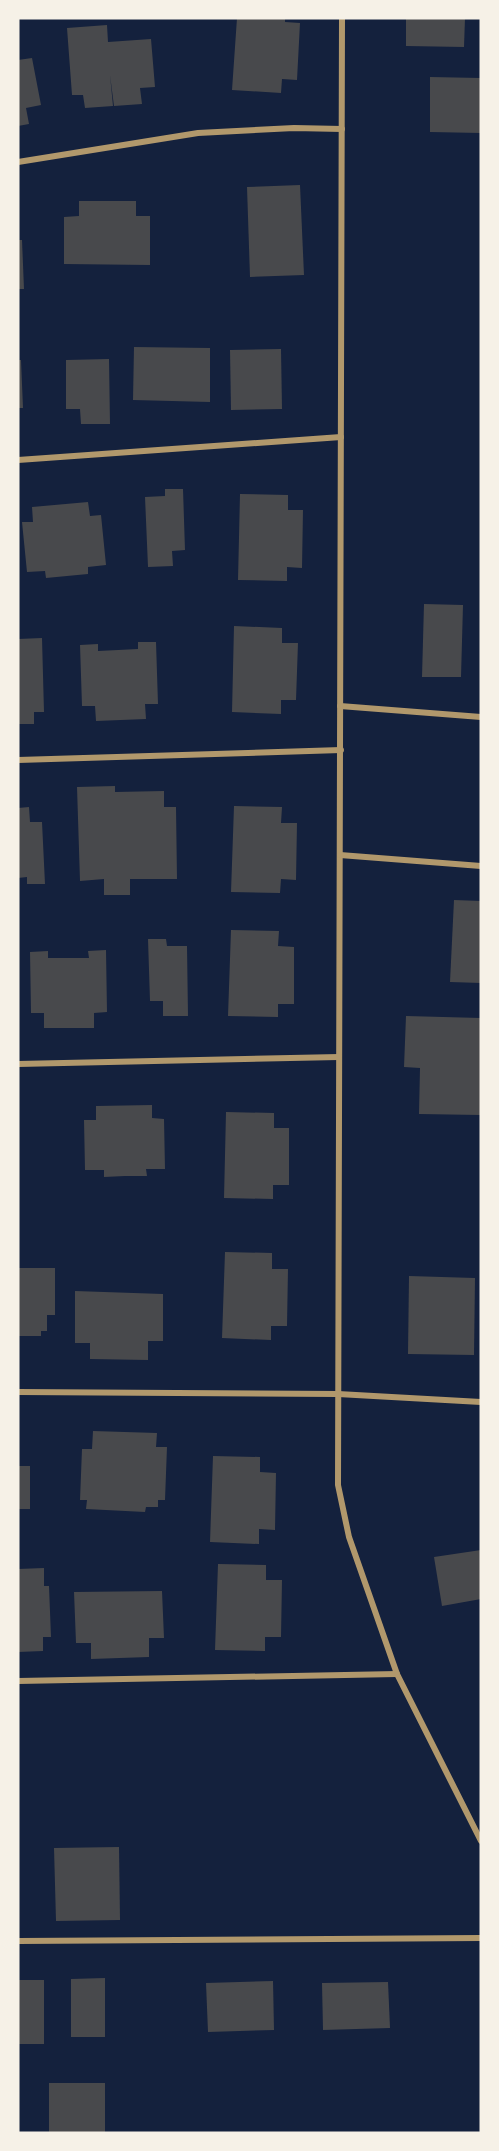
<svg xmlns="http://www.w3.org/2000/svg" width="499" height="2151" font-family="'Archivo Narrow',sans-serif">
<rect width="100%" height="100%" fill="#14213d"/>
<g fill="#48494c">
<polygon points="237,18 285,18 285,22 300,23 297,80 282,79 281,93 232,90"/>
<polygon points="406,18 465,18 464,47 406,46"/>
<polygon points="107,25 108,42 151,39 155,87 140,88 142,104 114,106 110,75 113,106 85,108 83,95 72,95 67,28"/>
<polygon points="32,58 41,105 26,108 29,124 18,126 18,60"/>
<polygon points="430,77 481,78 481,133 430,132"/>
<polygon points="300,185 304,275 250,277 247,187"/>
<polygon points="79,201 136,201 136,216 150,216 150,265 64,264 64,217 79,216"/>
<polygon points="18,240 22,240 24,289 18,289"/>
<polygon points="134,347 210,348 210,402 133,400"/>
<polygon points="281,349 282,409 231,410 230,350"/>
<polygon points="109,359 110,424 81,424 80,409 66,409 66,360"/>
<polygon points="18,360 21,360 23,408 18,408"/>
<polygon points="165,489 183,489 185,550 172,551 173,566 148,567 145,497 165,496"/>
<polygon points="240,494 288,495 288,510 303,510 302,568 287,567 287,581 238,580"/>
<polygon points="88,502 90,516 101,515 106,565 88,567 88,574 46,578 45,571 27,572 22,522 33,522 32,507"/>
<polygon points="424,604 463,605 461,677 422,677"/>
<polygon points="234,626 282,628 282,643 298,643 296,700 281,700 281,714 232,712"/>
<polygon points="42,638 44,712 34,712 34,724 18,724 18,639"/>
<polygon points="138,642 156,642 158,704 145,704 146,719 96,721 95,706 82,706 80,645 98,644 98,651 138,649"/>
<polygon points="115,786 115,792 164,791 164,807 176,807 177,879 130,879 130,895 104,895 104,879 80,881 77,787"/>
<polygon points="234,806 282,807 281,823 297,823 296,880 281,879 280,893 231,892"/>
<polygon points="29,807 30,822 42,822 45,884 27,884 27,877 18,878 18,808"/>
<polygon points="454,900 481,901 481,983 450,982"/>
<polygon points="231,930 279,931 278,946 294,947 294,1004 278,1004 278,1017 228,1016"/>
<polygon points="148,939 166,939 167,946 187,946 188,1016 163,1016 163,1001 150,1001"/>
<polygon points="106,950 107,1012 94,1013 94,1028 44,1028 44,1013 31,1013 30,952 48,951 48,958 89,958 88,951"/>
<polygon points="406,1016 481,1018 480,1115 419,1114 420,1068 404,1067"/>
<polygon points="152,1105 152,1118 164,1119 165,1169 146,1169 147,1176 125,1176 104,1177 104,1170 85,1170 84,1120 96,1120 96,1106"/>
<polygon points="226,1112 274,1113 274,1128 289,1128 289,1185 273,1185 273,1199 224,1198"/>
<polygon points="225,1252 272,1253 272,1269 288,1269 287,1326 271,1326 271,1340 222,1338"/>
<polygon points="18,1268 55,1268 55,1315 47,1315 47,1331 41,1331 41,1336 18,1336"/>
<polygon points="409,1276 475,1278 474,1355 408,1354"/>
<polygon points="75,1291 163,1294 163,1341 148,1341 148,1360 90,1359 90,1343 75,1343"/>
<polygon points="93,1431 157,1433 156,1447 167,1447 165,1500 158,1500 158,1507 146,1507 145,1512 86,1509 87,1500 80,1500 82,1449 92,1449"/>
<polygon points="213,1456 260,1457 260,1472 276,1473 275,1530 259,1529 259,1544 210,1542"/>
<rect x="18" y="1466" width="12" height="43"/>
<polygon points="481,1550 481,1599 442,1606 434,1557"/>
<polygon points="218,1564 266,1565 266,1580 282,1580 281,1637 265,1637 265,1651 215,1650"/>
<polygon points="44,1568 44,1586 49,1586 51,1637 43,1637 43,1651 18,1652 18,1569"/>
<polygon points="162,1591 164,1638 149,1638 149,1657 91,1659 91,1643 76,1643 74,1592"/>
<polygon points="119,1847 120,1920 56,1921 54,1848"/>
<polygon points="105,1978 105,2037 71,2037 71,1979"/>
<rect x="18" y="1980" width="26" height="64"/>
<polygon points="273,1981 274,2030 208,2032 206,1983"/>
<polygon points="388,1982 390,2028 323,2030 322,1983"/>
<rect x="49" y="2083" width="56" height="50"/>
</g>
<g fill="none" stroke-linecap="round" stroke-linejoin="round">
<g stroke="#b1986c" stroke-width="6">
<polyline points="342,18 338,1485 349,1537 397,1674 481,1841"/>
<polyline points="18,162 198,133 294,128 342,129"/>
<polyline points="18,460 341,437"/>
<polyline points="340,706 481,717"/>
<polyline points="18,760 341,750"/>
<polyline points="340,855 481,866"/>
<polyline points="18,1064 339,1057"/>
<polyline points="18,1392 338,1394 481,1402"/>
<polyline points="18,1681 397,1674"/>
<polyline points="18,1941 481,1938"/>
</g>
</g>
<rect width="499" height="2151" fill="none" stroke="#f6f1e7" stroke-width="39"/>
</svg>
